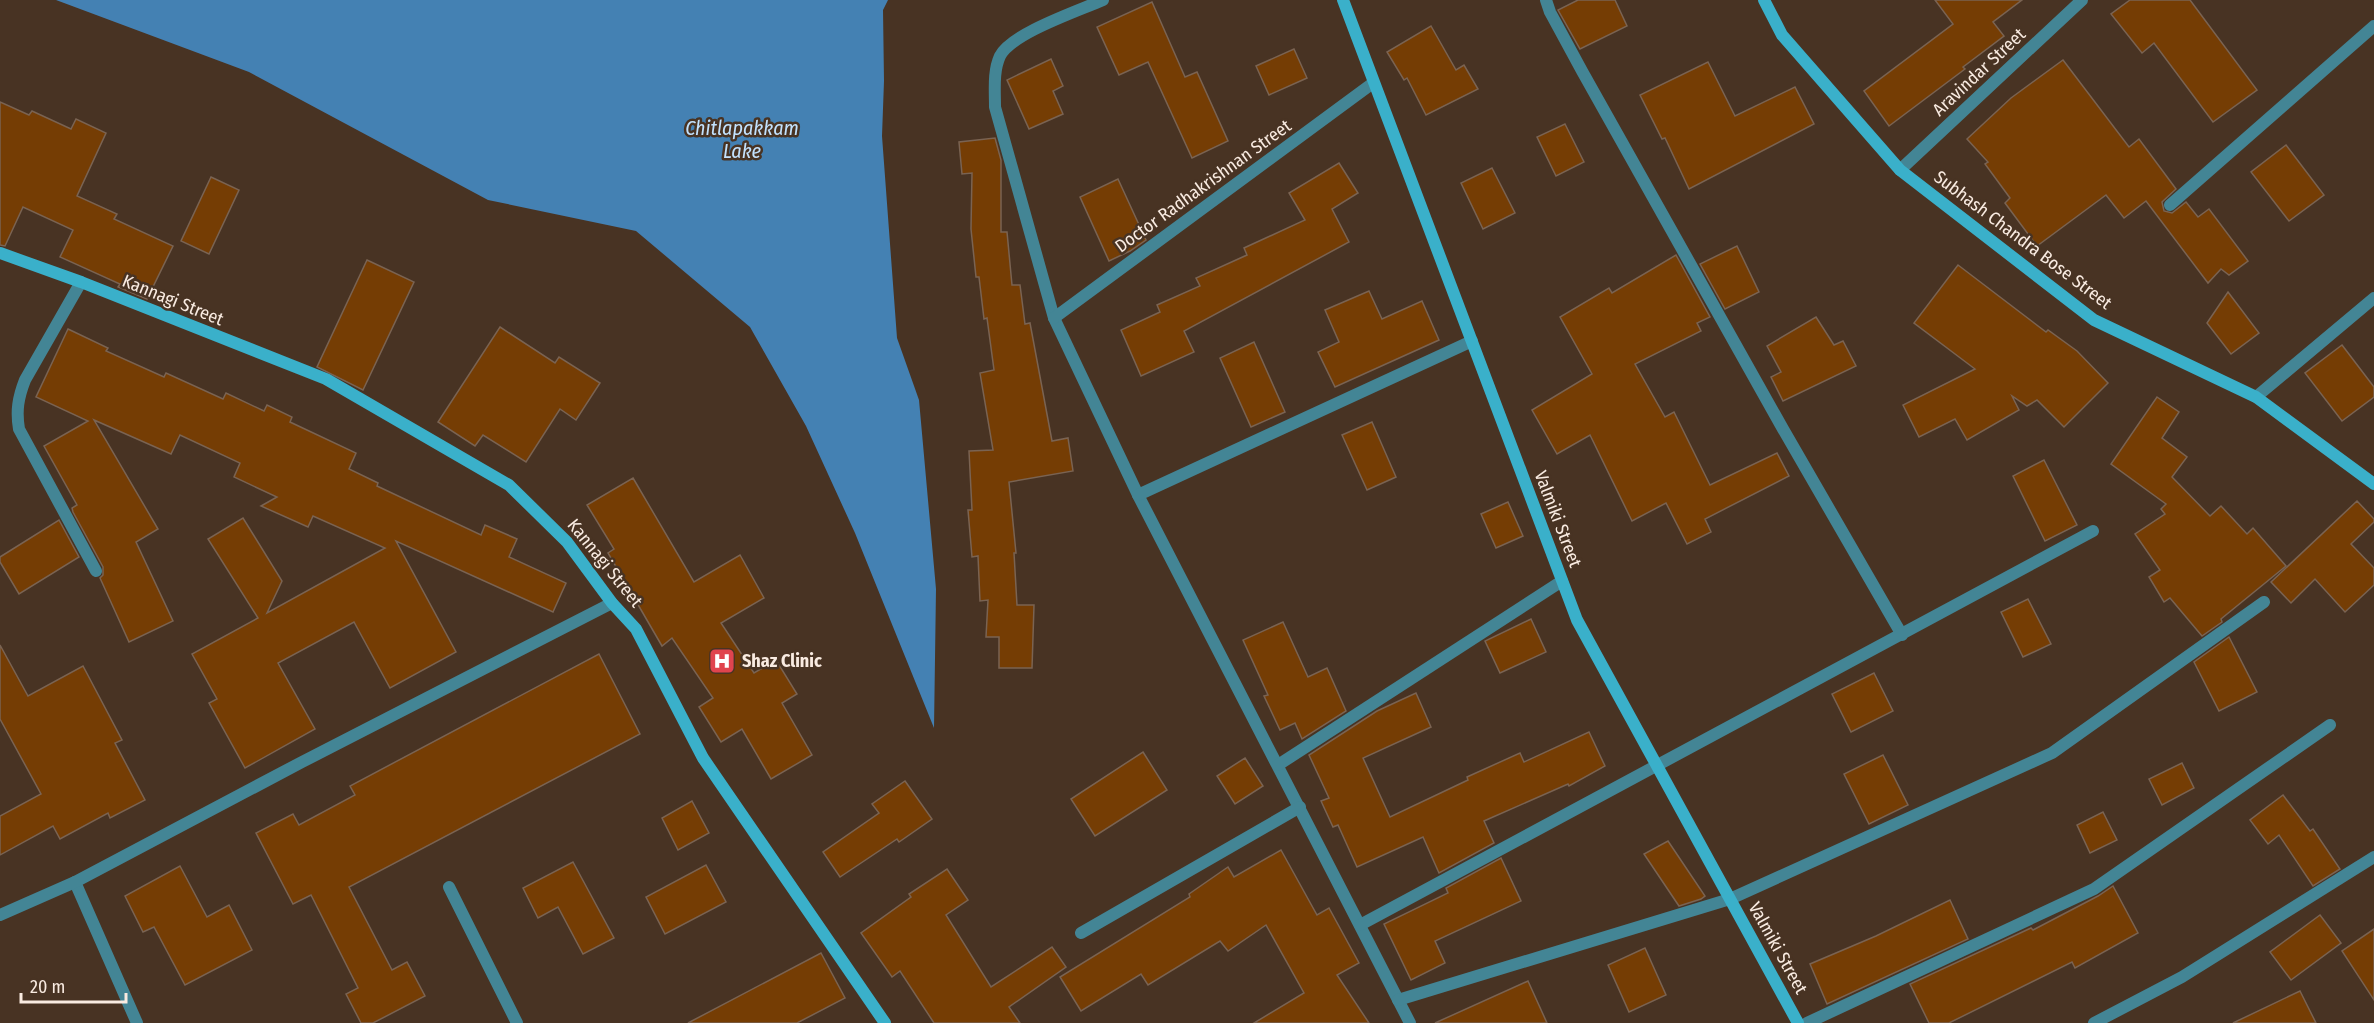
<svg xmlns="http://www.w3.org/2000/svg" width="2374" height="1023" font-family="'Fira Sans Condensed',sans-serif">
<rect width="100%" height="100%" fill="#483323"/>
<polygon fill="#4481b3" points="56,0 888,0 883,10 884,81 882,136 897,338 919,400 936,589 934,728 855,533 806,426 750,327 636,231 488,200 249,72"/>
<g fill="#753d04" stroke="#7a6352" stroke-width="1.5">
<polygon points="1578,0 1615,0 1627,26 1580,49 1558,10"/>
<polygon points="1935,0 2022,0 1993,22 2004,36 1963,67 1965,69 1889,126 1864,91 1953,24"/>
<polygon points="2130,0 2190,0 2257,90 2213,122 2154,43 2142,53 2111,14"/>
<polygon points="1152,2 1185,77 1197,72 1228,141 1192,158 1148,62 1119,75 1097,27"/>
<polygon points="1431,26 1456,70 1464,65 1478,89 1426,115 1407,78 1404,80 1387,52"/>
<polygon points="1294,49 1307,78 1269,95 1256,66"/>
<polygon points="1051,59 1063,86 1053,91 1063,114 1029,129 1007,80"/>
<polygon points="2063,60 2129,147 2139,139 2176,189 2162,202 2164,211 2172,213 2186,202 2198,217 2209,209 2248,261 2229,275 2221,269 2208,283 2146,201 2124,218 2106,195 2037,246 2005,203 2010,198 1985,164 1988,162 1967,139 2011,98"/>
<polygon points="1708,62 1735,116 1795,87 1814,124 1689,189 1665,138 1662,139 1640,95"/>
<polygon points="0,102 29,115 32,111 71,129 76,119 106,133 77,196 117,214 114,219 173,246 147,299 118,287 120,284 60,257 73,230 23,207 5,246 0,245"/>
<polygon points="1565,124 1584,162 1556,176 1537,137"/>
<polygon points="995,138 1001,160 1001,232 1007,232 1012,285 1020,285 1025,324 1030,323 1052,441 1068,438 1073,471 1009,482 1016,553 1014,553 1017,605 1034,605 1032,668 999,668 999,637 986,637 988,600 980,601 978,556 972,557 968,510 972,510 969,451 993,450 980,373 994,370 987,318 984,319 979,277 976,277 971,229 972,173 962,174 959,142"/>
<polygon points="2286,145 2324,195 2289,221 2251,172"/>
<polygon points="1339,163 1358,193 1332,209 1349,242 1184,331 1194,352 1141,376 1121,330 1160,312 1157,305 1200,286 1196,278 1247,255 1244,248 1305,220 1289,193"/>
<polygon points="1492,168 1515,213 1483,229 1461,183"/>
<polygon points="211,177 239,190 209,254 181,241"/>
<polygon points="1118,179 1146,240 1130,251 1109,261 1080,197"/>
<polygon points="1737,246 1759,292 1725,309 1700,264"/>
<polygon points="1676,255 1710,317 1697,323 1701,331 1635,364 1665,417 1674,412 1710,485 1777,453 1789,476 1705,519 1711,532 1687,544 1666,503 1632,521 1590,435 1557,454 1532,410 1592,374 1560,317 1609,288 1612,293"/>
<polygon points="367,260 414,282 363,390 317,367"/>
<polygon points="1958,265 2046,332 2048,330 2077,351 2108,383 2064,427 2037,400 2027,406 2012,396 2019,410 1967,440 1955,419 1919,437 1903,405 1975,369 1914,323"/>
<polygon points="1369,291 1382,319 1422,301 1439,340 1335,387 1318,352 1339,342 1325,310"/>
<polygon points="2228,292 2259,333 2231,354 2207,323"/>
<polygon points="1816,317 1834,345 1843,341 1856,366 1783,401 1771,377 1781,372 1767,346"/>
<polygon points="500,327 555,363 559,357 600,383 576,420 560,409 526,462 483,435 475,446 438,422"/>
<polygon points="68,329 108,348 106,351 164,377 166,373 223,399 226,393 264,411 267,405 292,417 290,422 356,453 349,469 378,483 377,486 481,535 485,525 517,539 509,557 566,583 553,612 396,541 456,652 390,688 354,622 278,663 315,729 245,768 209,703 217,699 192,654 258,618 208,539 243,518 282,581 267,613 385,548 313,516 308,527 261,506 277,497 234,477 240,463 180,435 171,454 94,420 158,529 136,542 173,621 129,642 100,578 103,575 103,567 73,512 72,508 77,505 44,446 88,421 36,397"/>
<polygon points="1254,342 1285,412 1251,427 1220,358"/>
<polygon points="2342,345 2374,387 2374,397 2342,421 2305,373"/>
<polygon points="2157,397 2179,412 2162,438 2187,457 2172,477 2210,516 2221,506 2247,534 2253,528 2286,566 2221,619 2222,622 2202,636 2170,598 2164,602 2149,577 2160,570 2135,534 2165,514 2161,509 2166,504 2111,464"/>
<polygon points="1372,422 1396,477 1367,490 1342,435"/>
<polygon points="2044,460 2077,525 2045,541 2013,476"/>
<polygon points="633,478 694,582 740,555 764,598 721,623 754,673 776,660 797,694 782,703 812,755 771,779 742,729 721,742 699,707 713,698 672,638 662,646 608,553 614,549 587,505"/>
<polygon points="2357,501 2374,519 2374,522 2351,544 2374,568 2374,585 2345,612 2315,579 2291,603 2271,582"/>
<polygon points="1508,502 1523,536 1496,548 1481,514"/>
<polygon points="59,520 79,557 19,594 0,562 0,557"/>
<polygon points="2028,599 2051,644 2023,657 2001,612"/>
<polygon points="1531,619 1546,652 1500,673 1485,641"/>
<polygon points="1283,622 1308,677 1327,668 1346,711 1302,739 1295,723 1280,730 1264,696 1268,695 1243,640"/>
<polygon points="2229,637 2257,692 2219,711 2194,662"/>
<polygon points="0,645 28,696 83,666 122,740 115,743 145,800 110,818 108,813 60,839 53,826 0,855 0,816 41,794 0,719"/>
<polygon points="599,654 640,734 349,887 392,970 407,962 425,996 373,1023 361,1023 346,994 358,988 311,895 293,904 256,833 293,814 299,825 355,795 350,786"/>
<polygon points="1874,673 1893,711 1851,732 1832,694"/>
<polygon points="1416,693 1431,727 1363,758 1390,817 1468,780 1467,777 1520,753 1524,762 1589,732 1605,766 1569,786 1568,784 1484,821 1494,843 1439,873 1423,837 1357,867 1338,825 1333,827 1321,801 1329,798 1309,755 1377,711"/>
<polygon points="1143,752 1167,790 1095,836 1071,799"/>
<polygon points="1883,755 1908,805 1869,824 1844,774"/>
<polygon points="1245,758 1263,786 1235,804 1217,776"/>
<polygon points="2182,763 2194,788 2162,805 2149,779"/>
<polygon points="905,781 932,819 899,842 897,839 840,877 823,852 879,813 872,804"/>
<polygon points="2283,795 2310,831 2313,829 2340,869 2313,886 2279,835 2268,844 2250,820"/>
<polygon points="692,801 709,833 678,850 662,818"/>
<polygon points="2103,812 2117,840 2090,853 2077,825"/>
<polygon points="1668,841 1705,896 1701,899 1679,906 1644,854"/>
<polygon points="1281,850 1317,915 1329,908 1359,963 1337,975 1369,1023 1254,1023 1304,993 1266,925 1228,951 1220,941 1148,985 1141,974 1081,1011 1060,977 1190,897 1189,894 1228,867 1234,877"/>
<polygon points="1501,858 1521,901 1435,941 1445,963 1411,980 1384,924 1448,893 1446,888"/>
<polygon points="573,862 614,938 583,954 558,907 538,918 523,888"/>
<polygon points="706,865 726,902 665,934 646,897"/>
<polygon points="180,866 207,917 229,905 252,950 185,985 154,927 143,932 125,896"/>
<polygon points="947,869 968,900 946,915 991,987 1052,947 1066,967 1009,1007 1020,1023 934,1023 900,971 892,977 861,933 911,897 909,894"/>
<polygon points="2113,886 2138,933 2075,968 2072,962 1949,1023 1929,1023 1910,984 2031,928 2033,930 2098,896"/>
<polygon points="1950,900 1968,939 1827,1004 1810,964 1876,936"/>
<polygon points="2320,915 2341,943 2291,980 2270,952"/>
<polygon points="2374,929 2374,1000 2342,951"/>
<polygon points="1645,948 1666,995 1629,1012 1608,965"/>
<polygon points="821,953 845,998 797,1023 688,1023"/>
<polygon points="1528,981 1547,1023 1435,1023"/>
<polygon points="2300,991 2316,1023 2233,1023"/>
</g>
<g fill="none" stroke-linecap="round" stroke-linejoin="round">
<g stroke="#438595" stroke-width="12">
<path d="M1103,0C1078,11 1012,33 1000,56C993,71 995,90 995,107L1054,318L1138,495L1410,1023"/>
<polyline points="1546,0 1550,12 1582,71 1783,429 1902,635"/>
<polyline points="1900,170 2082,0"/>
<polyline points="2170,205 2374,26"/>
<path d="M81,282L25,380C18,398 16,411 19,429L96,571"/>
<polyline points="1054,318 1373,83"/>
<polyline points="2256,397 2374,298"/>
<polyline points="1138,495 1472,341"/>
<polyline points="1278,765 1562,581"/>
<polyline points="75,882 137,1023"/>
<polyline points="449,887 517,1023"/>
<polyline points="0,915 75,882 302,762 612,603"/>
<polyline points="1360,925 2093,531"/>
<polyline points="1081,933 1300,807"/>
<polyline points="1398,1000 1730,899 2052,753 2264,602"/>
<polyline points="1807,1023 2094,889 2330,725"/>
<polyline points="2094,1023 2182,977 2374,857"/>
</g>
<g stroke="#3ab0ca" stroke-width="12">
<polyline points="1343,0 1577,620 1798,1023"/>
<polyline points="1764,0 1782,35 1900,170 2094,320 2256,397 2374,484"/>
<polyline points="0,253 81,282 326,379 509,485 567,542 612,603 636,629 703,758 885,1023"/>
</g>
</g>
<defs>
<symbol id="hospital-square" viewBox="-11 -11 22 22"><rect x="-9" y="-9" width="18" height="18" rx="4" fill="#e0444e" stroke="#483323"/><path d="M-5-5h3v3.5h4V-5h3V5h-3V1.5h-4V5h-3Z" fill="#fff"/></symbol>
</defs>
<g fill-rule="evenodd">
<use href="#hospital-square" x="707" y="646" width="30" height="30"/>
</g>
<g text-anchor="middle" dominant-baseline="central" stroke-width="5" stroke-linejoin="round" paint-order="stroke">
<g font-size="18" fill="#f9ebe1" stroke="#483323">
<text transform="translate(1979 72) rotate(-43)">Aravindar Street</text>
<text transform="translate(1203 186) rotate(-36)">Doctor Radhakrishnan Street</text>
<text transform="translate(2023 240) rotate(37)">Subhash Chandra Bose Street</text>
<text transform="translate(173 300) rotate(22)">Kannagi Street</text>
<text transform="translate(1558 519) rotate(69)">Valmiki Street</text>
<text transform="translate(605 563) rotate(51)">Kannagi Street</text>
<text transform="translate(1778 948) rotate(61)">Valmiki Street</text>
</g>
<g font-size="18" font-weight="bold" fill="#f9ebe1" stroke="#483323" text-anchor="start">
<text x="742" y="661">Shaz Clinic</text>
</g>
<g font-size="20" font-style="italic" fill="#c2e2fe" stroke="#483323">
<text x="742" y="128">Chitlapakkam<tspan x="742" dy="23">Lake</tspan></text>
</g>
</g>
<path d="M21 993v9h105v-9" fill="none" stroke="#f9ebe1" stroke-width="3"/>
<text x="30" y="993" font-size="18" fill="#f9ebe1" stroke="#483323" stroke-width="4.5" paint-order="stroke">20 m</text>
</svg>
